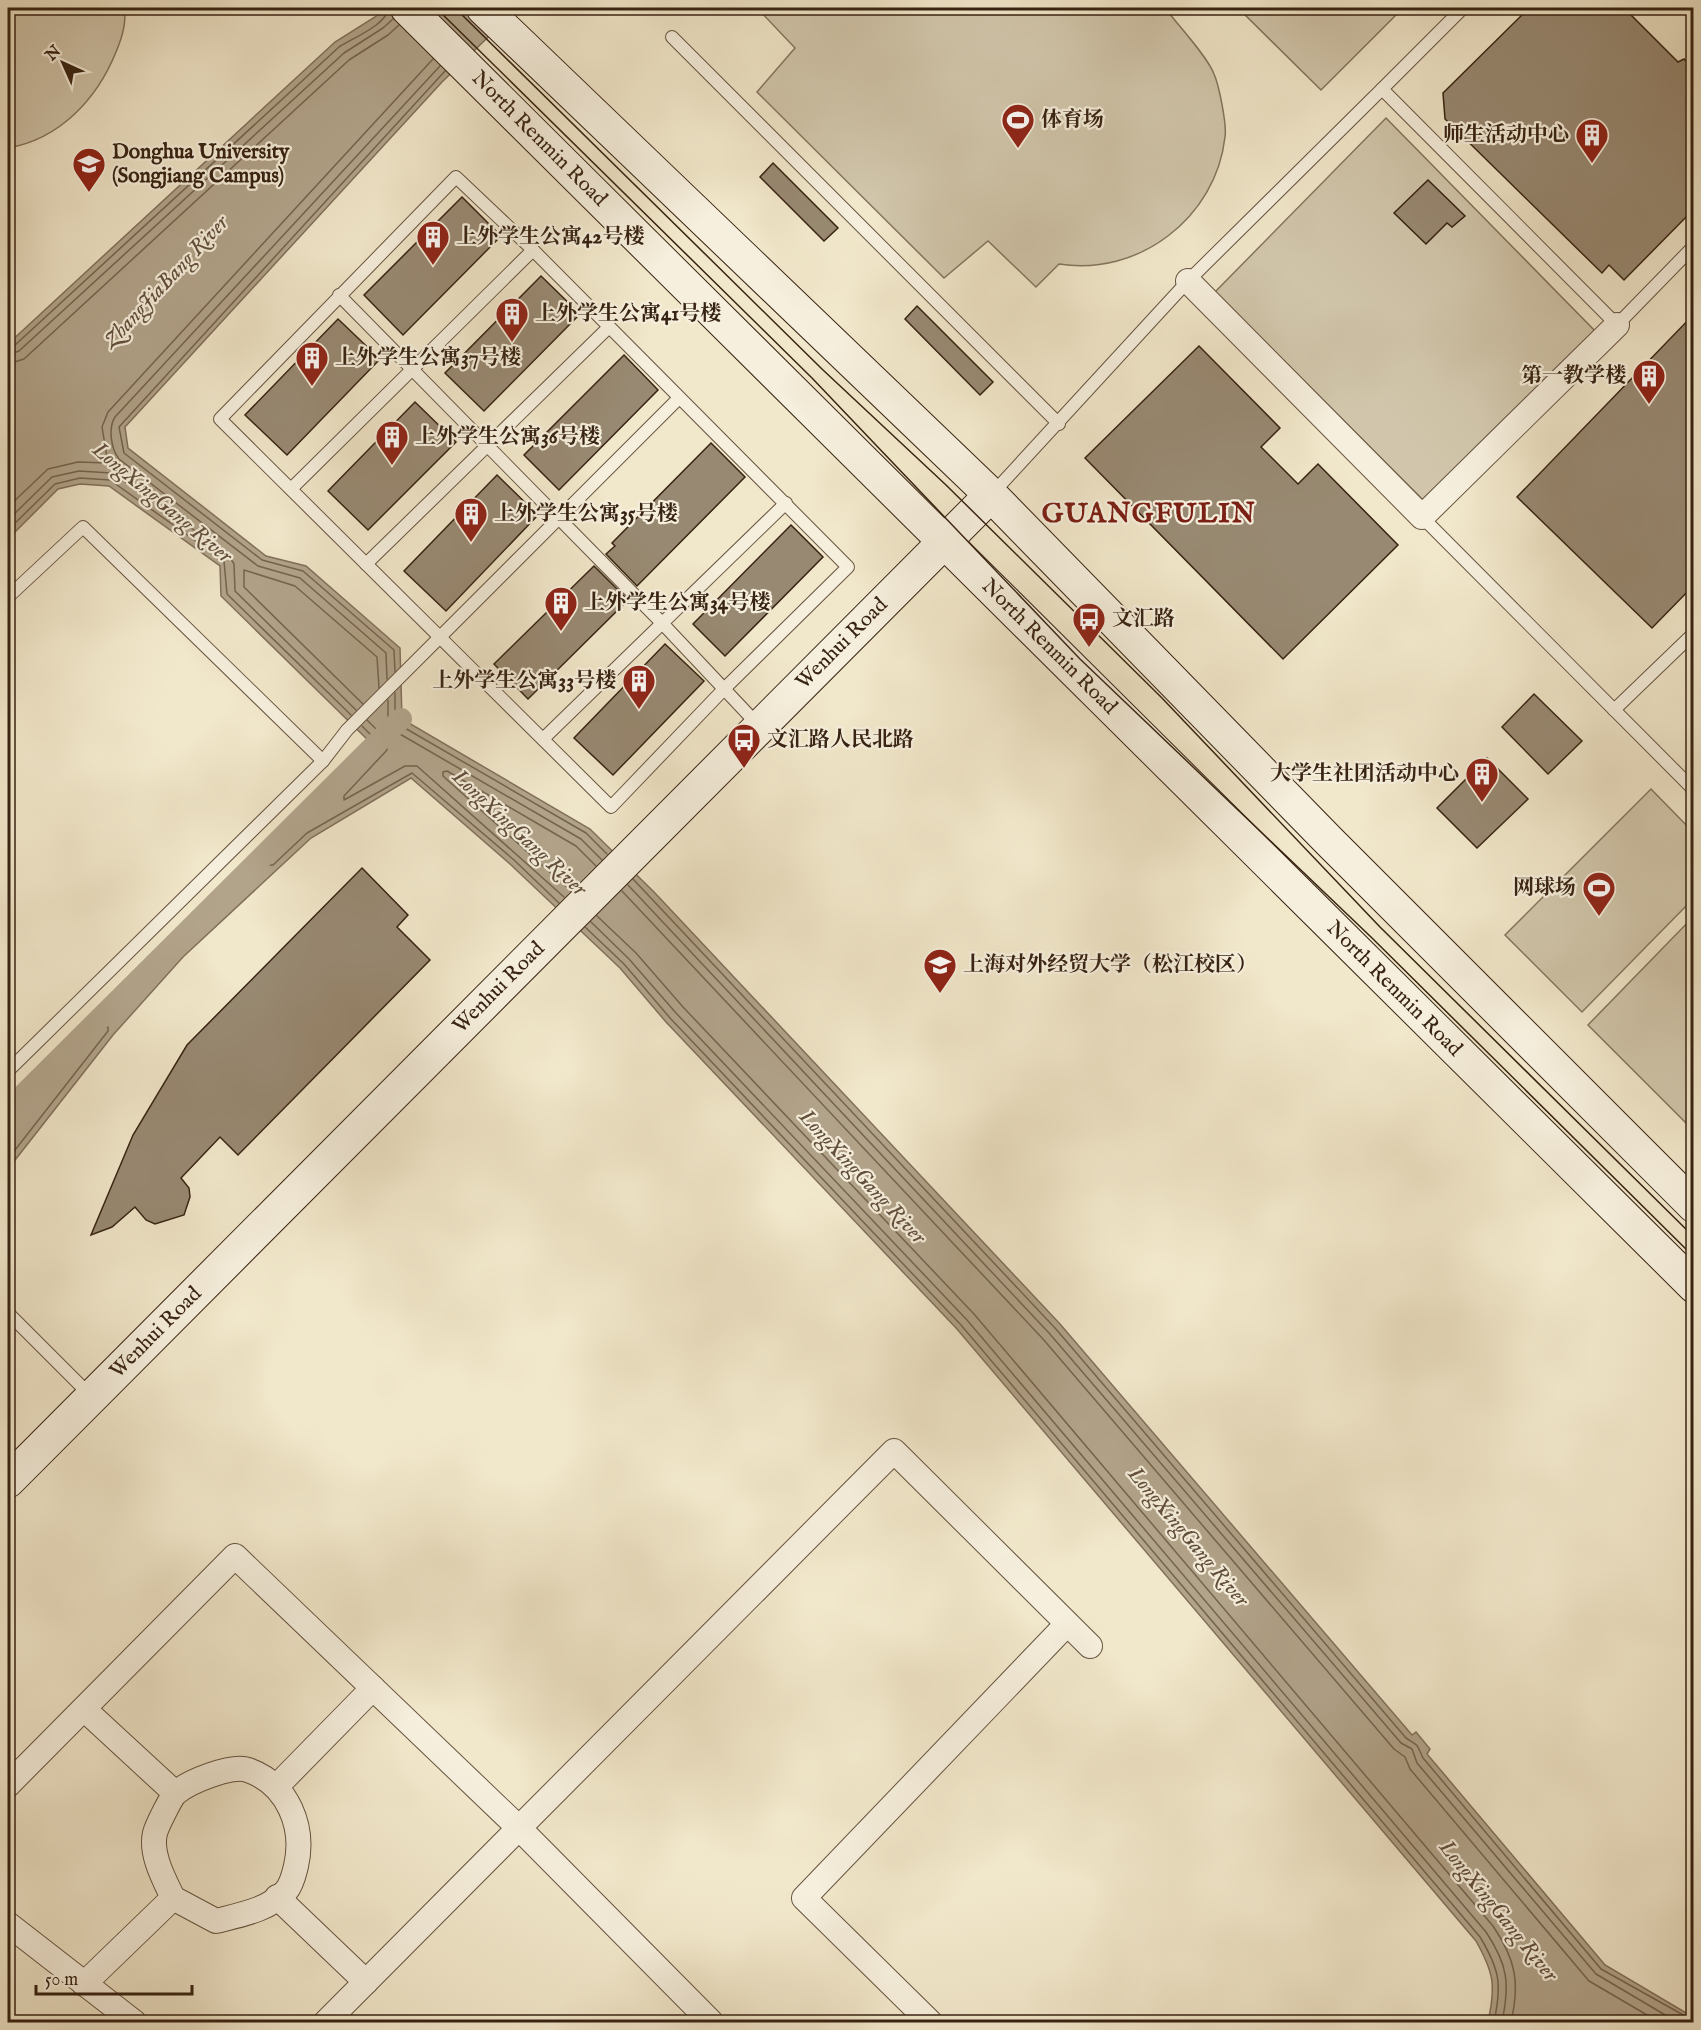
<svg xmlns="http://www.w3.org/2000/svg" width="1701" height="2030" font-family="'IM FELL English','Noto Serif SC',serif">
<rect width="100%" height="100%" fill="#f1e7ca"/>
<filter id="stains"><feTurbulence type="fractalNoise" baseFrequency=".00333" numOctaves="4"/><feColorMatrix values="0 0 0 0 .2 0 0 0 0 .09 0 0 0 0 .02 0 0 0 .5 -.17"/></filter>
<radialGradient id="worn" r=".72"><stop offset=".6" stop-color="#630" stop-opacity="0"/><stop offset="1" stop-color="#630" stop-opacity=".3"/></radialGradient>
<g fill="#d1c6ab" stroke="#84745e" stroke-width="1.5">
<path d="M8,8H124C127,22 122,38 116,52C97,99 60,139 8,148Z"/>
<path d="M757,8H1165C1177,24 1208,57 1214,74C1219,85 1227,125 1225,137C1216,218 1138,277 1059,264L1036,287L988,241L944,278L757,92L795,48Z"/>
<polygon points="1238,8 1403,8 1321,90"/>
<polygon points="1386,118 1599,335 1428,505 1215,292"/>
<polygon points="1651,789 1693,832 1693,899 1582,1012 1505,935"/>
<polygon points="1693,917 1693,1130 1588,1025"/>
</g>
<path fill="#b2a48b" stroke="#81705b" stroke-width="1.5" d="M385,8H518L442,82L125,427L128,448L266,556L306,566L400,648L402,719L590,829L654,892L1060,1324L1412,1735L1416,1732L1430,1749L1427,1754L1605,1965L1693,2017V2022H1488C1496,1986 1494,1973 1476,1941L957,1329L666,1022L620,968L510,864L411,778L311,838L183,957L113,1035L8,1169V1116L374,746L221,596L220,566L109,486L80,484L58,489L8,539V344L335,42L375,17Z"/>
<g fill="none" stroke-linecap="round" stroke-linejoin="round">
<g stroke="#74644e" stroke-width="1.5">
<path d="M8,347L14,346L339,47C353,38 386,25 389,8"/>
<polyline points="8,355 19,351 344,53 383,28 393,19"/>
<polyline points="8,364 24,359 349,60 388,35 399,25"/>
<polyline points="8,507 48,469 78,462 108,463 102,427 108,412 433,59"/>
<polyline points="8,520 52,477 79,471 111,473 148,496 229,556 234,564 235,591 356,710"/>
<polyline points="8,530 55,484 80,478 110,480 224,561 227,594 351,715"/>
<polyline points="395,672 394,650 303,571 262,560 124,453 119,427 445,71"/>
<path d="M387,679L386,653L300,578L258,566L119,459C111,449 108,428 115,417L440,66"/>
<polyline points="395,693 395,718 398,724 586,833 607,854"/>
<polyline points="388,700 388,721 393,730 581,839 602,860"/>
<polyline points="363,704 244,587 244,570 295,586 377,657 379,688"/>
<polyline points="367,720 385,738 387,750 344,796 344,800 405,766 417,766 564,897"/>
<polyline points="362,726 378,742 378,751 269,861 269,865 273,865 307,833 412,773 514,860 559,903"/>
<path d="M633,879L1055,1328L1406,1738C1420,1747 1416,1743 1423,1758L1601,1969L1694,2021"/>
<polyline points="628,885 1049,1333 1401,1743 1412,1749 1417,1763 1596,1974 1677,2022"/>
<polyline points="571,891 443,776 443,772 447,771 576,846 596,866"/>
<polyline points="622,891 1043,1339 1394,1749 1405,1757 1410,1769 1589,1981 1659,2022"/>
<path d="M597,916L636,953L683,1007L974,1314L1493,1926C1516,1960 1520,1983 1511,2022"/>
<path d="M591,922L629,959L676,1013L967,1320L1486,1932C1508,1965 1510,1984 1502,2022"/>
<path d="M585,927L624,964L670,1018L961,1325L1480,1937C1500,1970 1502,1985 1494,2022"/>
<polyline points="8,1119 14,1118 104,1027 108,1027 108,1031 8,1159"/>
</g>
<polyline stroke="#b2a48b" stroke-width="22" points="8,1110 401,719"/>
</g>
<g fill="#988972" stroke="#372312" stroke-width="1.5">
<polygon points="1529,8 1624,8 1678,62 1684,59 1694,69 1694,209 1624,280 1609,265 1602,273 1445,119 1443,93"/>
<polygon points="773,163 838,228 824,241 760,177"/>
<polygon points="1428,180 1465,216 1452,227 1447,223 1426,244 1394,213"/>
<polygon points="462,197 501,236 403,335 364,295"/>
<polygon points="541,276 580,314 484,411 445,373"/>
<polygon points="917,306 993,382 980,395 905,319"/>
<polygon points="1694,314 1694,585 1652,628 1517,497"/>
<polygon points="338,319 380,359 287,455 245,415"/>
<polygon points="1199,346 1280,428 1261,447 1298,484 1318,464 1398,545 1283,659 1085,458"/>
<polygon points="624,355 658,390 559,490 524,455"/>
<polygon points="415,402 456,442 368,530 328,491"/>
<polygon points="711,443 745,477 637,586 606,554 615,546 612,543"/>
<polygon points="497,475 538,515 446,611 404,571"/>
<polygon points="791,525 823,557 725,656 693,624"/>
<polygon points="594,566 628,600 528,699 494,664"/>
<polygon points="665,644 704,681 613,775 574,738"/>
<polygon points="1534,694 1582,741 1548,774 1502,727"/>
<polygon points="1487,758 1528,799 1477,848 1437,808"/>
<polygon points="362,868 408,915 397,927 430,960 238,1155 220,1137 181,1178 189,1188 190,1197 184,1215 155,1224 146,1220 135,1207 112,1227 91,1235 133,1135 187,1045"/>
</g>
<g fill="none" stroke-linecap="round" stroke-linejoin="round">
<defs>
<g id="lane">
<polyline points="672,37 1059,424"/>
<polyline points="1382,89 1463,8"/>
<polygon points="456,177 533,250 848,567 725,688 611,807 220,419"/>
<polyline points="339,295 662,623 759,726"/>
<polyline points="291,489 533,250"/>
<polyline points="992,494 1188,281 1382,89 1617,325 1694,246"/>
<polyline points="1422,517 1694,790"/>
<polyline points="366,564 608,328"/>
<polyline points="8,597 83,527 323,761"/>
<polyline points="1614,710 1694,633"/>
<polyline points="543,739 786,503"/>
<polyline points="8,1071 323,761 347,730 679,398"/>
<polyline points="8,1313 92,1397"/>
</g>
<g id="street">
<polyline points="1188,281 1422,517 1617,325"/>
<polyline points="84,1709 175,1793"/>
<polyline points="8,1785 235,1556 519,1828 711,2022"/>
<polyline points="277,1786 373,1688"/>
<polyline points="277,1897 366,1982"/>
<polyline points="8,1924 134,2022"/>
<path d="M84,1984L173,1898C164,1879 150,1854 155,1833C157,1826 171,1797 176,1793C188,1782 232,1764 248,1770C288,1784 305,1827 296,1866C294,1874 292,1884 286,1891C269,1910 239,1915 216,1921L173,1898"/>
<polyline points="326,2022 894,1451 1090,1646"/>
<polyline points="930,2022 804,1898 1067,1624"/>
</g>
<g id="secondary">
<polyline points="407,8 1694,1286"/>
<polyline points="483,8 991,495 1329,841 1694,1206"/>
<polyline points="8,1481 991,495"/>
</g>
</defs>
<use href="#lane" stroke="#665440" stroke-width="14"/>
<use href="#street" stroke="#665440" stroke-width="26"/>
<use href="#secondary" stroke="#372312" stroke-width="35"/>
<use href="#lane" stroke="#f6efdd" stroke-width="12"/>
<use href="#street" stroke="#f6efdd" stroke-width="24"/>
<use href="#secondary" stroke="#f6efdd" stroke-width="33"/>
<g stroke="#372312" stroke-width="1.5">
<polyline points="436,8 812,378 1080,659 1371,937 1694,1257"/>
<polyline points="455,8 823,370 946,485 1161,697 1380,927 1694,1237"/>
</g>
</g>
<defs>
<symbol id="stadium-pin" viewBox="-11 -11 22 30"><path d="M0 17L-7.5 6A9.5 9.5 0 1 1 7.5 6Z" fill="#8f2418" stroke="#f6efdd"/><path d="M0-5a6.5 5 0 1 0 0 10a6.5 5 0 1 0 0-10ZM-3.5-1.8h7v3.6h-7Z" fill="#fff"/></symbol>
<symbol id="building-pin" viewBox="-11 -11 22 30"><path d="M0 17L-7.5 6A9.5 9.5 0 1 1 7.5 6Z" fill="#8f2418" stroke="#f6efdd"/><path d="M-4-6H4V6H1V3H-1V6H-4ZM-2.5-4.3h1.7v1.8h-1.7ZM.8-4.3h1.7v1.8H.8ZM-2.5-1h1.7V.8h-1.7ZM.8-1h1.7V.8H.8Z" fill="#fff"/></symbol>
<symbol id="university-pin" viewBox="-11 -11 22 30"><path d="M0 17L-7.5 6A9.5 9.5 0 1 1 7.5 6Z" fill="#8f2418" stroke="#f6efdd"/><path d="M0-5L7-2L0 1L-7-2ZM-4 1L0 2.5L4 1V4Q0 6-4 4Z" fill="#fff"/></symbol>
<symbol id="bus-pin" viewBox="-11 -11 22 30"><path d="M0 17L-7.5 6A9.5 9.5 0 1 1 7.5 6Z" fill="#8f2418" stroke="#f6efdd"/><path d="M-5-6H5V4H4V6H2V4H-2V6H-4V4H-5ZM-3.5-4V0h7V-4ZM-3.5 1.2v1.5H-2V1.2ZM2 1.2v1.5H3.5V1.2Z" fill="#fff"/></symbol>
</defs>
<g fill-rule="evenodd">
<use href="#stadium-pin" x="999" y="101" width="38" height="52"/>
<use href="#building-pin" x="1573" y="116" width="38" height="52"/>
<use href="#university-pin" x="70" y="145" width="38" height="52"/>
<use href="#building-pin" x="414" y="218" width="38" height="52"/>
<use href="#building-pin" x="493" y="295" width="38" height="52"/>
<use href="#building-pin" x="293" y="339" width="38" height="52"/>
<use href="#building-pin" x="1630" y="357" width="38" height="52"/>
<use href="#building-pin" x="373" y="418" width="38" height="52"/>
<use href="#building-pin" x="452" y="495" width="38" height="52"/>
<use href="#building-pin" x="542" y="584" width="38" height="52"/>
<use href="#bus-pin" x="1070" y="600" width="38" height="52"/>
<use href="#building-pin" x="620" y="662" width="38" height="52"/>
<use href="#bus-pin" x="725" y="721" width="38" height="52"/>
<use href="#building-pin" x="1463" y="755" width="38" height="52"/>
<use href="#stadium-pin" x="1580" y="869" width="38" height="52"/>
<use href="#university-pin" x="921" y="946" width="38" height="52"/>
</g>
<g text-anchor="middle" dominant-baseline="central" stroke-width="4.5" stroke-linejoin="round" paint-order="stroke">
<g font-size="21" font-weight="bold" fill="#372312" stroke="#f6efdd" text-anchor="start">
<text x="1041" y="120">体育场</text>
<text x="1569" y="135" text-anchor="end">师生活动中心</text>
<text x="112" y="152">Donghua University<tspan x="112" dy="24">(Songjiang Campus)</tspan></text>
<text x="456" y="237">上外学生公寓42号楼</text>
<text x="535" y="314">上外学生公寓41号楼</text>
<text x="335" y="358">上外学生公寓37号楼</text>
<text x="1626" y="376" text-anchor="end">第一教学楼</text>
<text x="415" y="437">上外学生公寓36号楼</text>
<text x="494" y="514">上外学生公寓35号楼</text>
<text x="584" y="603">上外学生公寓34号楼</text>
<text x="1112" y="619">文汇路</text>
<text x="616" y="681" text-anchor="end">上外学生公寓33号楼</text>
<text x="767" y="740">文汇路人民北路</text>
<text x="1459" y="774" text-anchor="end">大学生社团活动中心</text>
<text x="1576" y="888" text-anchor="end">网球场</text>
<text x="963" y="965">上海对外经贸大学（松江校区）</text>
</g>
<g font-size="21" fill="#372312" stroke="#f6efdd">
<text transform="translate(539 139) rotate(45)">North Renmin Road</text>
<text transform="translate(842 644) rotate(-45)">Wenhui Road</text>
<text transform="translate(1049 647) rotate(45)">North Renmin Road</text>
<text transform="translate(499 988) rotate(-45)">Wenhui Road</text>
<text transform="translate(1394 989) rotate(45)">North Renmin Road</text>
<text transform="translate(156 1333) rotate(-45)">Wenhui Road</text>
</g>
<g font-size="22" font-style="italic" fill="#62503c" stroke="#f6efdd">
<text transform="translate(166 282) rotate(-47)">ZhangJiaBang River</text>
<text transform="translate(162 503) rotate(40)">LongXingGang River</text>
<text transform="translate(519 833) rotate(43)">LongXingGang River</text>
<text transform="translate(862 1177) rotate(47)">LongXingGang River</text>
<text transform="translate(1188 1537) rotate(50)">LongXingGang River</text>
<text transform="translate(1498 1911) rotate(51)">LongXingGang River</text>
</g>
<g font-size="27" font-weight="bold" letter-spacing="1.5" fill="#7a1f14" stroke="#f6efdd">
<text x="1149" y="515">GUANGFULIN</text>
</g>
</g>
<rect width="1701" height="2030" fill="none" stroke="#f1e7ca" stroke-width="30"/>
<rect x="9" y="9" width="1683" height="2012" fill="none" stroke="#372312" stroke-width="3"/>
<rect x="15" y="15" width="1671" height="2000" fill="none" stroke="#372312" stroke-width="1.5"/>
<g transform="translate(63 63) rotate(315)" stroke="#f6efdd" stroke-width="4.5" paint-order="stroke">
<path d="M0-4.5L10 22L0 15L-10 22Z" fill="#372312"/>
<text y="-9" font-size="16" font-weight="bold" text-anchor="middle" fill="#372312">N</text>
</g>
<path d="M36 1985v9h156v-9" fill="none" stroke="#372312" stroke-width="3"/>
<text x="45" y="1985" font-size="18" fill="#372312" stroke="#f6efdd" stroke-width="4.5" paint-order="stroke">50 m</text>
<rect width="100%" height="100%" filter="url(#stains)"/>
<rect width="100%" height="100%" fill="url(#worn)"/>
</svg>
